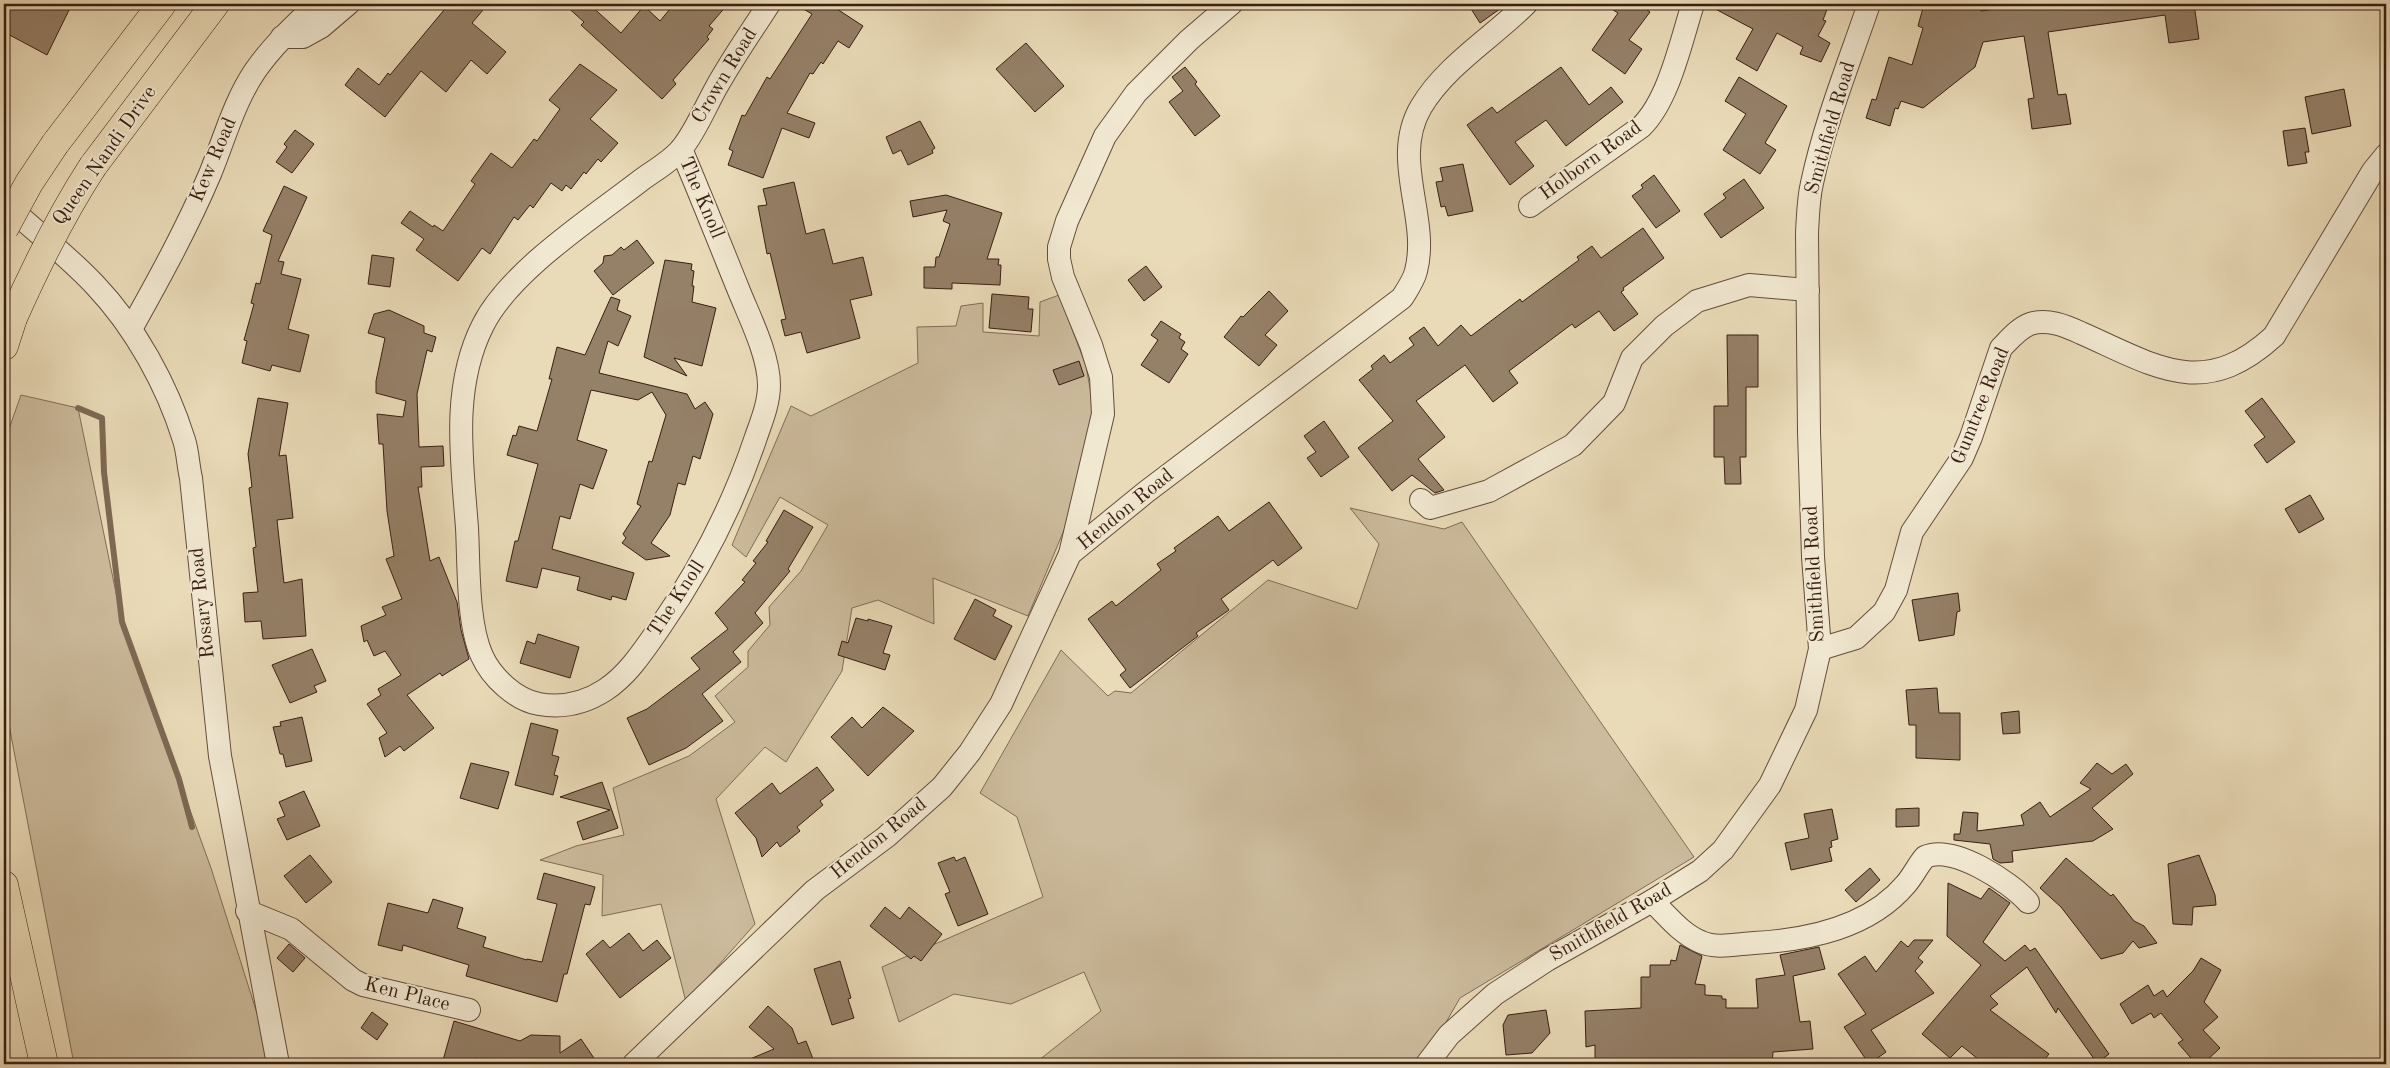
<svg xmlns="http://www.w3.org/2000/svg" width="2390" height="1068" font-family="'Old Standard TT',serif">
<rect width="100%" height="100%" fill="#eadbb8"/>
<filter id="stains"><feTurbulence type="fractalNoise" baseFrequency=".004" numOctaves="4"/><feColorMatrix values="0 0 0 0 .2 0 0 0 0 .09 0 0 0 0 .02 0 0 0 .5 -.17"/></filter>
<radialGradient id="worn" r=".72"><stop offset=".6" stop-color="#630" stop-opacity="0"/><stop offset="1" stop-color="#630" stop-opacity=".3"/></radialGradient>
<g fill="#ccbb9c" stroke="#826c57">
<polygon points="1059,295 1086,366 1094,410 1067,523 1028,616 933,578 934,624 878,600 852,608 842,671 786,762 765,747 716,799 755,924 686,1002 661,904 602,916 603,875 540,860 576,846 624,835 613,788 689,756 735,722 715,696 748,667 748,651 770,625 769,607 801,571 828,525 780,497 746,557 732,545 791,406 811,416 918,363 917,327 956,326 961,306 983,303 983,332 1039,336 1040,302"/>
<polygon points="21,395 78,408 122,622 211,868 273,1064 74,1064 4,699 4,443"/>
<polygon points="1350,508 1444,529 1462,522 1694,857 1460,998 1422,1064 1034,1064 1101,1011 1084,972 1011,1004 954,994 899,1022 882,967 1043,897 1017,817 980,793 1061,650 1108,696 1115,691 1131,693 1268,580 1357,609 1379,544"/>
</g>
<g fill="none" stroke-linecap="round" stroke-linejoin="round">
<polyline stroke="#7e6954" stroke-width="6" points="78,408 102,418 104,472 122,622 179,779 192,827"/>
</g>
<g fill="#958068" stroke="#381e12">
<polygon points="4,4 72,4 47,55 4,32"/>
<polygon points="449,4 488,4 472,23 506,52 487,74 471,60 446,92 421,71 385,117 345,85 358,68 379,85 388,73 390,75"/>
<polygon points="564,4 589,4 621,33 644,6 660,21 674,4 728,4 709,26 713,29 707,37 709,39 673,80 676,84 662,99 581,25 584,22"/>
<polygon points="795,4 840,4 837,9 863,26 849,48 838,41 823,64 821,62 813,74 810,73 787,113 815,123 809,138 782,128 763,178 728,165 733,151 729,149 742,115 745,116 767,77 770,79 812,14"/>
<polygon points="1468,4 1507,4 1480,23"/>
<polygon points="1604,4 1639,4 1650,12 1629,40 1642,49 1625,74 1592,50 1618,13"/>
<polygon points="1706,4 1829,4 1823,20 1826,21 1818,36 1830,43 1821,62 1800,54 1803,47 1777,33 1757,71 1736,59 1753,29"/>
<polygon points="1924,4 1981,4 1981,11 2028,4 2194,4 2199,39 2169,43 2165,15 2048,32 2058,95 2066,94 2071,124 2032,129 2028,99 2034,98 2024,36 1983,42 1975,67 1923,108 1901,101 1898,109 1895,108 1890,126 1866,118 1872,99 1876,100 1889,57 1912,65 1923,28 1918,26"/>
<polygon points="1026,43 1064,86 1035,112 996,69"/>
<polygon points="580,64 617,90 590,119 618,143 601,162 598,159 586,174 584,172 571,189 566,185 562,191 551,183 533,208 530,205 518,220 514,217 490,254 482,248 458,281 416,250 424,239 401,223 410,211 433,227 434,225 443,231 475,184 471,181 491,153 512,168 534,139 537,141 560,109 549,100"/>
<polygon points="1185,67 1197,82 1195,84 1220,116 1195,136 1169,102 1183,91 1172,77"/>
<polygon points="1561,67 1589,105 1611,87 1623,102 1566,146 1546,120 1515,142 1534,166 1510,185 1467,125 1492,107 1497,113"/>
<polygon points="1739,77 1787,106 1765,143 1776,150 1760,174 1723,150 1746,114 1725,101"/>
<polygon points="2344,89 2351,126 2312,134 2305,97"/>
<polygon points="920,121 935,148 932,150 933,153 908,165 901,150 893,154 886,137"/>
<polygon points="2305,128 2309,152 2305,152 2307,163 2288,166 2283,131"/>
<polygon points="295,130 314,144 292,173 276,162 287,147 284,144"/>
<polygon points="1463,164 1473,211 1448,216 1445,206 1441,207 1436,182 1443,181 1440,168"/>
<polygon points="1654,175 1680,211 1656,228 1632,196 1643,188 1641,185"/>
<polygon points="1744,179 1764,208 1721,238 1704,214 1726,198 1723,194"/>
<polygon points="794,182 806,234 824,229 833,264 863,257 872,295 850,300 860,338 807,353 801,332 785,336 781,320 786,319 770,253 767,254 758,206 767,205 763,189"/>
<polygon points="284,186 307,197 278,261 284,262 281,274 301,279 288,329 309,335 300,372 272,365 270,371 242,363 247,341 244,340 254,304 251,303 256,283 260,284 272,235 263,231"/>
<polygon points="946,195 1002,213 987,259 999,259 998,265 1001,265 1000,285 952,283 952,289 924,288 924,267 935,267 936,257 939,257 950,224 943,221 947,210 913,217 910,201"/>
<polygon points="1643,228 1664,258 1623,288 1624,290 1621,292 1638,314 1614,331 1599,311 1575,328 1572,324 1509,371 1518,383 1493,402 1465,365 1416,401 1445,437 1418,459 1444,490 1435,493 1412,475 1392,491 1358,448 1393,421 1359,380 1373,369 1371,366 1384,355 1390,363 1414,345 1409,338 1424,327 1438,346 1461,325 1471,336 1520,299 1522,302 1579,260 1577,257 1592,246 1601,258"/>
<polygon points="637,240 654,263 613,295 594,271 603,263 604,256 612,255 621,247 624,250"/>
<polygon points="372,255 394,258 390,287 368,284"/>
<polygon points="665,260 692,264 691,270 694,271 692,286 694,286 692,302 716,308 702,366 674,358 687,376 644,357"/>
<polygon points="1146,266 1162,287 1144,301 1128,280"/>
<polygon points="1269,291 1288,311 1265,335 1277,345 1259,366 1224,337 1241,316 1243,317"/>
<polygon points="992,294 1029,297 1028,309 1033,309 1031,332 989,328"/>
<polygon points="611,297 620,300 617,310 631,316 618,346 608,341 599,373 687,394 695,409 705,402 713,414 700,459 693,456 685,485 678,483 670,515 651,543 670,556 646,560 622,543 626,538 623,534 641,506 637,504 649,461 652,462 666,415 652,392 638,400 591,390 577,440 607,450 593,489 580,484 570,519 560,516 552,549 634,573 626,600 612,596 611,600 577,590 580,577 542,568 537,588 506,581 515,541 518,541 538,464 507,455 513,435 516,436 519,426 537,431 552,379 549,379 557,347 585,355"/>
<polygon points="389,310 424,326 424,333 436,337 432,352 427,350 417,394 419,447 443,446 444,466 421,467 422,487 418,487 430,561 439,557 457,602 461,630 469,659 442,676 440,673 407,695 434,728 404,751 400,746 385,757 379,738 387,733 367,704 381,695 378,689 401,675 385,651 374,656 367,640 364,642 361,626 386,615 382,607 402,599 386,559 394,556 387,511 383,444 379,444 377,414 403,417 406,401 376,393 376,381 385,338 368,333 374,314"/>
<polygon points="1161,321 1181,334 1179,338 1185,342 1181,349 1188,354 1169,383 1141,365 1158,340 1151,335"/>
<polygon points="1727,335 1758,335 1758,387 1746,387 1746,457 1740,457 1741,484 1725,484 1724,457 1714,457 1714,406 1728,406"/>
<polygon points="1079,361 1084,376 1059,385 1053,370"/>
<polygon points="258,398 288,403 279,456 286,455 293,518 277,520 284,583 302,579 306,636 263,639 261,621 245,622 243,593 258,592 253,548 256,547 249,488 252,487 248,454"/>
<polygon points="2262,398 2295,442 2267,463 2254,445 2265,437 2245,411"/>
<polygon points="1324,421 1349,457 1321,477 1307,458 1316,452 1304,436"/>
<polygon points="2310,495 2324,519 2299,533 2285,509"/>
<polygon points="1269,502 1302,548 1278,566 1273,560 1221,599 1229,610 1196,633 1198,636 1130,688 1120,675 1126,670 1088,619 1112,601 1116,606 1161,570 1157,564 1176,551 1174,548 1218,516 1229,531"/>
<polygon points="784,510 813,527 788,569 790,571 755,613 763,623 733,652 741,662 702,694 723,721 686,748 649,765 627,718 647,709 700,669 691,658 728,629 715,613 745,582 742,580 756,563 753,561 768,542 766,541"/>
<polygon points="1958,593 1960,611 1957,612 1954,635 1919,641 1912,600"/>
<polygon points="975,599 996,610 993,616 1012,626 995,660 954,639"/>
<polygon points="856,618 868,621 868,619 892,626 883,653 890,655 885,670 838,655 842,641 848,643"/>
<polygon points="538,634 579,647 570,678 520,663 527,641 535,644"/>
<polygon points="312,649 326,681 314,686 317,692 290,703 272,665"/>
<polygon points="1937,688 1939,713 1960,713 1960,760 1916,758 1916,725 1909,725 1906,690"/>
<polygon points="883,707 914,731 868,776 831,737 852,717 862,728"/>
<polygon points="2019,711 2020,733 2003,734 2001,713"/>
<polygon points="302,717 312,761 286,767 283,754 280,754 273,727 281,726 280,722"/>
<polygon points="531,723 558,730 552,755 559,757 554,775 558,776 553,795 515,785"/>
<polygon points="471,763 509,772 498,809 460,798"/>
<polygon points="2097,763 2112,774 2126,764 2133,774 2092,808 2113,829 2093,841 2012,851 2013,862 2000,863 1993,859 1990,844 1954,840 1954,834 1960,834 1963,812 1978,813 1977,831 2024,825 2021,815 2040,802 2050,817 2091,789 2080,783"/>
<polygon points="817,767 834,790 820,801 823,805 797,827 800,831 780,847 777,842 762,857 756,838 735,813 772,783 780,794"/>
<polygon points="602,782 618,828 583,840 577,822 610,810 560,797"/>
<polygon points="304,791 320,826 287,840 277,819 285,816 279,802"/>
<polygon points="1919,808 1919,826 1896,827 1896,809"/>
<polygon points="1832,809 1838,839 1831,841 1832,847 1829,848 1832,861 1791,870 1785,843 1809,838 1804,814"/>
<polygon points="310,855 332,882 306,903 284,876"/>
<polygon points="2199,855 2215,895 2216,905 2193,907 2192,925 2173,924 2168,864"/>
<polygon points="954,857 956,861 965,857 988,914 958,926 945,894 950,892 938,863"/>
<polygon points="2066,858 2111,896 2113,894 2134,921 2144,926 2157,943 2139,948 2133,941 2123,953 2101,959 2061,907 2040,888"/>
<polygon points="1870,868 1880,880 1856,902 1845,890"/>
<polygon points="544,873 595,887 590,905 585,904 567,974 564,974 557,1002 466,976 469,965 403,945 402,951 378,945 388,903 428,913 433,899 463,908 457,928 486,937 483,947 527,960 527,959 542,962 557,904 537,899"/>
<polygon points="1948,883 1981,899 1989,888 2010,903 1983,942 2005,961 2025,945 2030,951 2035,948 2109,1054 2097,1063 2058,1008 2056,1013 2027,967 1990,996 1998,1004 1990,1010 2049,1054 2041,1064 1984,1064 1962,1046 1950,1058 1922,1034 1981,965 1947,936"/>
<polygon points="885,907 900,919 909,907 942,934 921,961 914,956 911,959 870,926"/>
<polygon points="629,933 643,951 657,940 671,958 620,998 586,954 603,940 610,948"/>
<polygon points="1914,940 1933,940 1918,958 1923,962 1915,971 1934,993 1871,1030 1886,1052 1869,1064 1844,1027 1866,1014 1838,974 1865,956 1876,972 1901,941 1908,947"/>
<polygon points="289,944 305,958 293,972 277,958"/>
<polygon points="1680,945 1702,956 1695,984 1705,985 1705,995 1722,996 1722,999 1726,999 1726,1008 1758,1008 1756,979 1785,975 1780,955 1819,947 1825,969 1793,976 1800,1022 1810,1021 1813,1049 1773,1052 1772,1064 1720,1064 1686,1061 1686,1064 1595,1064 1595,1045 1586,1047 1585,1011 1641,1008 1641,977 1650,977 1650,965 1670,965 1671,960 1676,961"/>
<polygon points="2201,958 2221,970 2204,1002 2218,1017 2203,1030 2220,1048 2203,1064 2196,1064 2178,1043 2183,1040 2161,1013 2154,1018 2151,1013 2132,1024 2120,1004 2148,985 2154,996 2163,990 2167,997 2193,971"/>
<polygon points="840,961 851,998 848,999 854,1018 832,1025 814,969"/>
<polygon points="768,1006 792,1028 798,1044 806,1041 815,1064 738,1064 774,1049 749,1027"/>
<polygon points="1546,1010 1550,1033 1532,1053 1506,1055 1503,1025 1508,1015"/>
<polygon points="372,1012 388,1024 377,1040 361,1028"/>
<polygon points="454,1021 520,1041 531,1035 560,1036 560,1053 581,1039 598,1064 497,1064 475,1058 473,1064 442,1064"/>
</g>
<g fill="none" stroke-linecap="round" stroke-linejoin="round">
<defs>
<g id="minor">
<polyline points="282,37 303,37 321,27 348,4"/>
<path d="M681,149C701,196 720,244 739,291C750,318 769,356 769,385C769,403 762,420 756,437C733,506 701,568 660,627C644,650 628,675 605,690C585,703 562,708 539,704C516,700 492,678 482,656C467,623 469,565 467,528C462,460 451,388 483,325C510,271 592,218 640,181C653,171 672,161 682,148C695,132 706,106 716,88C732,59 751,32 769,4"/>
<path d="M4,203C34,230 68,256 95,285C135,327 167,385 184,440C188,452 188,466 191,478L220,756L278,1064"/>
<path d="M1530,206L1641,127C1669,100 1681,41 1693,4"/>
<path d="M131,329C159,279 187,228 210,174C224,140 234,102 255,71C273,45 295,25 317,4"/>
<polyline points="1421,500 1430,508 1489,491 1573,445 1614,403 1632,358 1664,326 1697,301 1749,285 1808,290"/>
<polyline points="1070,554 1103,414 1101,377 1091,345 1063,277 1059,259 1059,247 1067,221 1105,136 1136,93 1189,40 1231,4"/>
<path d="M1820,649L1856,638L1884,612L1896,590L1912,532L1962,458L1971,437L2001,348C2009,340 2019,328 2030,324C2047,318 2066,326 2081,333C2156,366 2203,401 2274,336L2373,171L2386,155"/>
<path d="M1652,901C1667,915 1681,934 1701,942C1716,949 1737,944 1754,943C1808,940 1869,928 1906,884C1913,876 1918,865 1925,857C1953,844 2010,882 2028,902"/>
<polyline points="247,911 291,929 353,980 363,985 469,1010"/>
<path d="M634,1064L815,890L886,837L942,787L970,752L1001,704L1070,554L1146,492L1402,298C1407,290 1414,280 1416,271C1430,217 1390,160 1421,107C1446,65 1492,38 1526,4"/>
<path d="M1427,1064L1449,1035L1495,994L1547,960L1652,901L1700,871L1723,850L1770,785L1806,710L1820,649L1813,557L1809,432L1807,233C1808,217 1808,200 1812,183C1825,122 1849,63 1869,4"/>
</g>
<g id="major">
<polyline points="55,144 162,4"/>
<polyline points="93,166 215,4"/>
<polyline points="4,346 13,318"/>
<polyline points="4,885 44,1064"/>
</g>
</defs>
<use href="#minor" stroke="#644d3c" stroke-width="24"/>
<use href="#major" stroke="#381e12" stroke-width="29"/>
<use href="#minor" stroke="#f1e8d1" stroke-width="22"/>
<use href="#major" stroke="#eadbb8" stroke-width="28"/>
<defs>
<g id="major-bridge">
<polyline points="4,229 29,183 55,144"/>
<path d="M13,318C37,264 61,215 93,166"/>
</g>
</defs>
<use href="#major-bridge" stroke="#381e12" stroke-width="29" stroke-linecap="butt"/>
<use href="#major-bridge" stroke="#eadbb8" stroke-width="28"/>
</g>
<g text-anchor="middle" dominant-baseline="central" stroke-width="4" stroke-linejoin="round" paint-order="stroke">
<g font-size="20" fill="#381e12" stroke="#f1e8d1">
<text transform="translate(725 76) rotate(-59)">Crown Road</text>
<text transform="translate(1831 128) rotate(-74)">Smithfield Road</text>
<text transform="translate(105 156) rotate(-55)">Queen Nandi Drive</text>
<text transform="translate(214 160) rotate(-67)">Kew Road</text>
<text transform="translate(1591 161) rotate(-36)">Holborn Road</text>
<text transform="translate(701 198) rotate(67)">The Knoll</text>
<text transform="translate(1981 406) rotate(-68)">Gumtree Road</text>
<text transform="translate(1126 510) rotate(-39)">Hendon Road</text>
<text transform="translate(1815 574) rotate(-93)">Smithfield Road</text>
<text transform="translate(677 599) rotate(-57)">The Knoll</text>
<text transform="translate(203 603) rotate(-96)">Rosary Road</text>
<text transform="translate(879 839) rotate(-39)">Hendon Road</text>
<text transform="translate(1611 923) rotate(-30)">Smithfield Road</text>
<text transform="translate(407 995) rotate(14)">Ken Place</text>
</g>
</g>
<rect width="2390" height="1068" fill="none" stroke="#eadbb8" stroke-width="20"/>
<rect x="5" y="5" width="2380" height="1058" fill="none" stroke="#381e12" stroke-width="2.5"/>
<rect x="10" y="10" width="2370" height="1048" fill="none" stroke="#381e12"/>
<rect width="100%" height="100%" filter="url(#stains)"/>
<rect width="100%" height="100%" fill="url(#worn)"/>
</svg>
